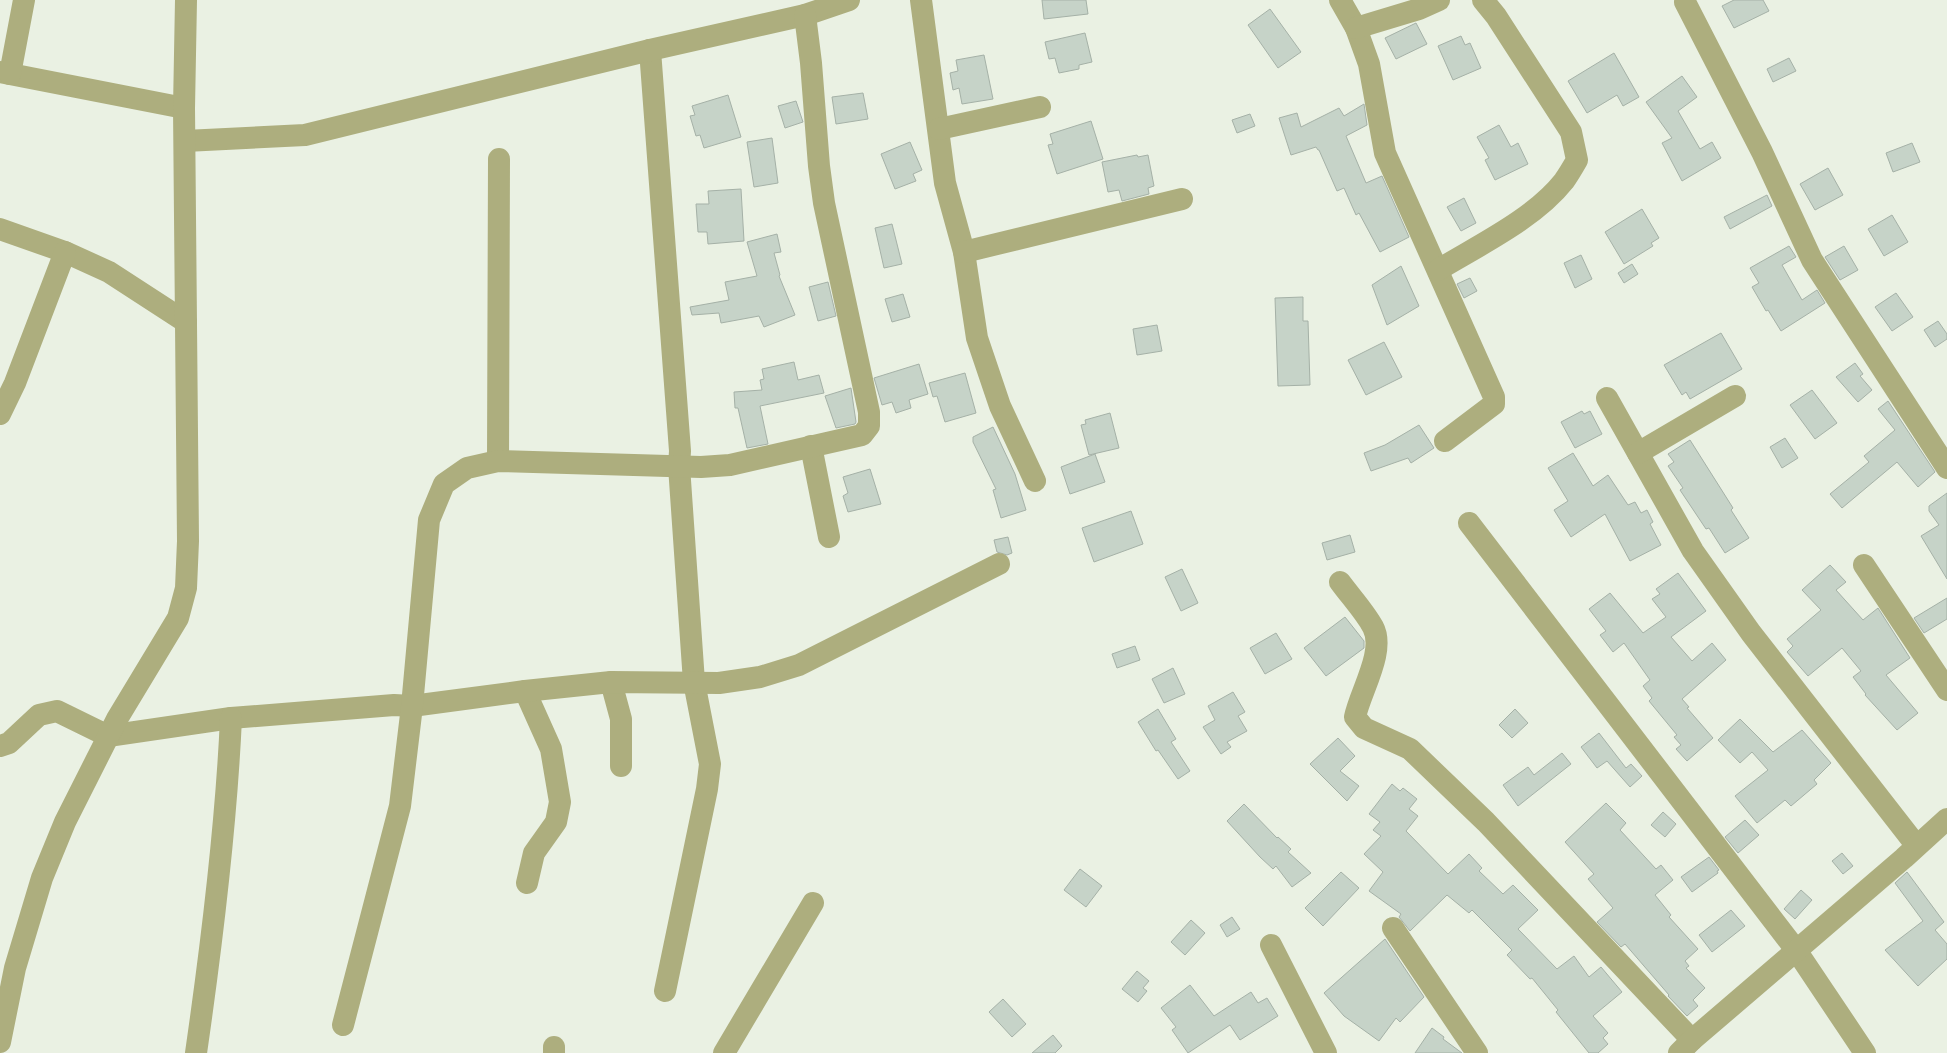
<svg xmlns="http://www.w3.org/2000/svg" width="1947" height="1053" font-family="'Work Sans',sans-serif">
<rect width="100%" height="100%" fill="#eaf1e3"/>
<g fill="#c6d3c8" stroke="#a5b1a7">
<polygon points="1042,0 1086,0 1088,14 1044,19"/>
<polygon points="1734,0 1763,0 1769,11 1734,28 1722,6"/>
<polygon points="1270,9 1301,52 1278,68 1248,25"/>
<polygon points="1416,23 1427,44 1396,59 1385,38"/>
<polygon points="1085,33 1092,62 1079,65 1079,69 1059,73 1055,58 1049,59 1045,42"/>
<polygon points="1461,36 1465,45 1470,43 1481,68 1453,80 1438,46"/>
<polygon points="1614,53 1639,97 1623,106 1617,95 1587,113 1568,81"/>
<polygon points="984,55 993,99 962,104 959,88 953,90 950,73 958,71 956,60"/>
<polygon points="1789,58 1796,71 1773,82 1767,69"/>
<polygon points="1682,76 1697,97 1678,111 1700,149 1712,142 1721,158 1682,181 1662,143 1672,138 1646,102"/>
<polygon points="863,93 868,119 836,124 832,97"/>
<polygon points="728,95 741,137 704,148 700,135 696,136 690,116 695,115 692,106"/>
<polygon points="796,101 803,122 785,128 778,106"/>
<polygon points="1364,104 1367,125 1346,136 1366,183 1382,176 1409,237 1380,252 1359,213 1356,215 1344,188 1337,191 1319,150 1318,150 1316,147 1291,155 1279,118 1297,113 1301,127 1339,108 1344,116"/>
<polygon points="1250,114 1255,126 1237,133 1232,120"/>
<polygon points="1091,121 1103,159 1057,174 1048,145 1053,144 1050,134"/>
<polygon points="1499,125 1511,147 1518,143 1528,164 1495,180 1485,160 1489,158 1477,137"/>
<polygon points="772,138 778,183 754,187 747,142"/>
<polygon points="910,142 922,170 913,174 916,181 895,189 881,154"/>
<polygon points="1912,143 1920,162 1893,172 1886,153"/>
<polygon points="1137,155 1138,157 1148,155 1154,186 1148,188 1149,194 1122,201 1119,190 1108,192 1102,162"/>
<polygon points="1828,168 1843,195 1815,210 1800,184"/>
<polygon points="741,189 744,241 708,244 707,232 698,232 696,204 709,204 708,191"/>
<polygon points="1767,195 1772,206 1730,229 1724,217"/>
<polygon points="1464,198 1476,223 1461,231 1447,207"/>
<polygon points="1642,209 1659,238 1651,243 1653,246 1624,264 1605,232"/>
<polygon points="1892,215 1908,242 1884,256 1868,229"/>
<polygon points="892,224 902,264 884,268 875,228"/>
<polygon points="777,234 781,252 774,253 780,275 779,276 795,315 764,327 759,316 721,323 719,313 692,315 690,307 729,300 725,282 757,276 747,242"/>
<polygon points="1789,246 1796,257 1782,265 1802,300 1817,290 1825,303 1781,331 1768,310 1766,311 1752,287 1759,283 1750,268"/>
<polygon points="1844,246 1858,270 1840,280 1825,257"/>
<polygon points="1581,255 1592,279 1575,288 1564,263"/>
<polygon points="1632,264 1638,274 1624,283 1618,273"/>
<polygon points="1401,266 1419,306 1387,325 1372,285"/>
<polygon points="1470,278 1477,291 1464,298 1457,284"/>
<polygon points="828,282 836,316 818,321 809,287"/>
<polygon points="1896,293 1913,317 1892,331 1875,307"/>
<polygon points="903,294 910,317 892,322 885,299"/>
<polygon points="1303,297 1303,321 1308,321 1310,385 1278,386 1275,298"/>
<polygon points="1938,321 1947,334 1947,339 1935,347 1924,330"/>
<polygon points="1157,325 1162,351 1137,355 1133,329"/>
<polygon points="1721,333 1742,369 1690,399 1686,392 1682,395 1664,365"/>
<polygon points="1384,342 1402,377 1366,395 1348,360"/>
<polygon points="794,362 798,380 819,375 824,393 760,406 768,444 747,448 738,408 735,408 734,392 762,390 760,380 764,379 762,369"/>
<polygon points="1855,363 1863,374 1860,376 1872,390 1858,402 1836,377"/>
<polygon points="919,364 928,394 909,400 911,408 896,413 892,402 882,405 874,378"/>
<polygon points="965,373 976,413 945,422 937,396 933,397 929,383"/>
<polygon points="851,388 856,422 855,424 836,428 825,396"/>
<polygon points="1812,390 1837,423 1815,439 1790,405"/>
<polygon points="1888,401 1935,472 1918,487 1897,462 1842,508 1830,494 1869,462 1864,456 1895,430 1878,409"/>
<polygon points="1582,411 1584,414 1590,411 1602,434 1575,448 1561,422"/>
<polygon points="1110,413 1119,448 1089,455 1081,425 1086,424 1085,420"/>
<polygon points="1419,425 1434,448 1411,463 1408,458 1371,471 1364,453 1385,445"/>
<polygon points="993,427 1015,474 1026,510 1001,518 993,490 996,489 973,442 973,437"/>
<polygon points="1785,438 1798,458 1782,468 1770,447"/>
<polygon points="1690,440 1733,508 1731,510 1749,538 1725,553 1709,528 1706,529 1680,490 1683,488 1668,466 1674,462 1668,454"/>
<polygon points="1573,453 1593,486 1608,475 1628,505 1635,502 1641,513 1647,510 1653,522 1650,524 1661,545 1630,561 1605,514 1571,537 1554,510 1568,501 1548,468"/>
<polygon points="1095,454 1105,482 1070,494 1061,467"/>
<polygon points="870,469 881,504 848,512 843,496 848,493 843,477"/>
<polygon points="1947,493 1947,579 1921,536 1939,525 1929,511 1929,506"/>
<polygon points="1131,511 1143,544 1094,562 1082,528"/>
<polygon points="1350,535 1355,552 1327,560 1322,543"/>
<polygon points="1008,537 1012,553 1007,555 997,552 994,540"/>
<polygon points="1830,565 1846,582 1836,590 1863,620 1878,608 1910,658 1886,675 1918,713 1897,730 1865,695 1866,694 1853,677 1861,671 1842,648 1808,676 1787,652 1793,646 1787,639 1821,610 1802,590"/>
<polygon points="1182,569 1198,603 1181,611 1165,577"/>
<polygon points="1678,573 1706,611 1671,637 1692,661 1712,643 1726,660 1682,699 1689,707 1687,708 1713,738 1687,761 1676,749 1681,745 1674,737 1677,735 1649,701 1652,698 1643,686 1650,680 1624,643 1613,652 1600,635 1606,631 1589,609 1610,593 1643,633 1666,617 1652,599 1660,594 1656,589"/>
<polygon points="1947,598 1947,619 1924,633 1914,618"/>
<polygon points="1345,617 1364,641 1364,648 1326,676 1304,648"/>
<polygon points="1276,633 1292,659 1265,674 1250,648"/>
<polygon points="1135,646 1140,660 1117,668 1112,654"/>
<polygon points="1173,668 1185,694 1164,703 1152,679"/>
<polygon points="1233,692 1245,712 1238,716 1247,731 1227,742 1231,747 1221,754 1203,727 1215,720 1208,706"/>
<polygon points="1158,709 1176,739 1171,742 1190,771 1178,779 1158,750 1156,751 1138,722"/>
<polygon points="1515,709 1528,723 1512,738 1499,725"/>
<polygon points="1740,719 1773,752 1802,730 1831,763 1814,780 1817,784 1791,806 1785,800 1757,823 1735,796 1768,770 1752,752 1740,763 1718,740"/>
<polygon points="1599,733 1626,768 1631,764 1642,776 1630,787 1607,761 1597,768 1581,747"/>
<polygon points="1338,738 1355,756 1340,771 1359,786 1347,801 1310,764"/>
<polygon points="1562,753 1571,764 1518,806 1503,785 1528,767 1534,775"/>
<polygon points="1392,784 1400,791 1403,788 1417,799 1409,809 1418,816 1406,831 1448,874 1469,854 1482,868 1479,871 1503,894 1513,885 1538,910 1518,929 1557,969 1574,956 1589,977 1601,967 1622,992 1593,1016 1608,1033 1603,1038 1608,1044 1598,1053 1589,1053 1556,1012 1558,1010 1532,978 1530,979 1507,955 1512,950 1472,910 1469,913 1447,895 1410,931 1399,917 1401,914 1369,891 1383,872 1364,854 1381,836 1373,830 1380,822 1369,814"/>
<polygon points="1606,803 1626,823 1620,830 1656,869 1661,865 1673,880 1655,895 1671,915 1669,917 1698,949 1685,961 1689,966 1686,968 1705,988 1693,1000 1698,1006 1687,1016 1668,996 1669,995 1625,944 1621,947 1597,922 1613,908 1588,879 1594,874 1565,842"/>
<polygon points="1244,804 1277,838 1278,837 1291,849 1288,852 1311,873 1292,887 1276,866 1273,869 1260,857 1227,821"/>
<polygon points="1663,812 1676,824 1665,837 1651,825"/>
<polygon points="1745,820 1759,835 1738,853 1725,837"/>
<polygon points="1842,853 1853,866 1843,874 1832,861"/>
<polygon points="1709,857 1719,870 1717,871 1718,873 1692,892 1681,877"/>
<polygon points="1080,869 1102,886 1086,907 1064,890"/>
<polygon points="1341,872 1359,888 1323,926 1305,908"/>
<polygon points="1907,872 1944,922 1935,930 1947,944 1947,959 1918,986 1885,950 1923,921 1895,883"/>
<polygon points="1801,890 1812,900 1795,919 1784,909"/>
<polygon points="1731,910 1745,926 1712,952 1699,935"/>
<polygon points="1232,917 1240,929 1227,937 1220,925"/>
<polygon points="1191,920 1205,933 1185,955 1171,942"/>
<polygon points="1385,939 1424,997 1400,1022 1396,1018 1379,1041 1344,1016 1324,993"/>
<polygon points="1137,971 1149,981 1143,988 1147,991 1138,1002 1122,989"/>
<polygon points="1190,985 1214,1016 1251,992 1258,1003 1267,998 1278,1016 1240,1040 1230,1025 1188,1053 1172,1030 1176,1027 1161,1008"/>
<polygon points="1003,999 1026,1024 1012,1037 989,1012"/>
<polygon points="1432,1028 1444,1037 1443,1039 1462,1053 1415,1053"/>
<polygon points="1053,1035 1062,1046 1055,1053 1032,1053"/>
</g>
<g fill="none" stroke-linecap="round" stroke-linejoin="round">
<g stroke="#adae7e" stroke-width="22">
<polyline points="921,0 945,183 964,252 977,338 1000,406 1035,481"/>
<polyline points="1340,0 1356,28 1369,64 1385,153 1494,397 1494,404 1445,441"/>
<polyline points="1685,2 1762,152 1812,260 1947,468"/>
<polyline points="1356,28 1419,9 1439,0"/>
<polyline points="650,50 680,451 679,466 694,682 710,764 707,789 665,991"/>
<polyline points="0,72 184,108"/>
<polyline points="10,74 24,0"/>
<polyline points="939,129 1040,107"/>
<polyline points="185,141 305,135 650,50 805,15 849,0"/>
<polyline points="0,229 65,252 109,272 186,322"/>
<polyline points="964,252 1182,199"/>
<path d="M1438,270C1479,245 1534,219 1564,181C1569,174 1573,167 1577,160L1571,132L1496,16L1483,0"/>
<polyline points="1607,398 1693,551 1751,633 1916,845"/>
<polyline points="0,414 15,383 65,252"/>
<polyline points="811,446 829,537"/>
<polyline points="1638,453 1735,396"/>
<polyline points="498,461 499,159"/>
<polyline points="1469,523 1796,950 1865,1053"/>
<polyline points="1864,565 1947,690"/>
<path d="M1340,582C1351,597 1365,612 1373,627C1386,651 1360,692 1355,717L1364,728L1410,749L1486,822L1692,1040"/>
<polyline points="611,682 621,719 621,766"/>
<polyline points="525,691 551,749 560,802 556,822 534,853 527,883"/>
<polyline points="0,746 9,743 39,715 57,711 108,736 231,718 394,705 412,706 525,691 611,682 719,683 760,677 799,665 999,564"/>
<polyline points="1393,928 1477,1053"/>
<polyline points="1271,945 1326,1053"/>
<polyline points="343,1025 400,806 412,706 429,520 444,484 467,468 498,461 701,467 730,465 862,435 869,426 869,412 824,203 819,166 811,63 805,15"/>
<polyline points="0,1042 15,968 42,878 65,822 117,719 178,618 186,588 188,541 184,108 186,0"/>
<polyline points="554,1047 554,1053"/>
<path d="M196,1053C212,942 226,830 231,718"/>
<polyline points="724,1053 813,903"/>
<polyline points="1679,1053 1692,1040 1904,858 1947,819"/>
</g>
</g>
</svg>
